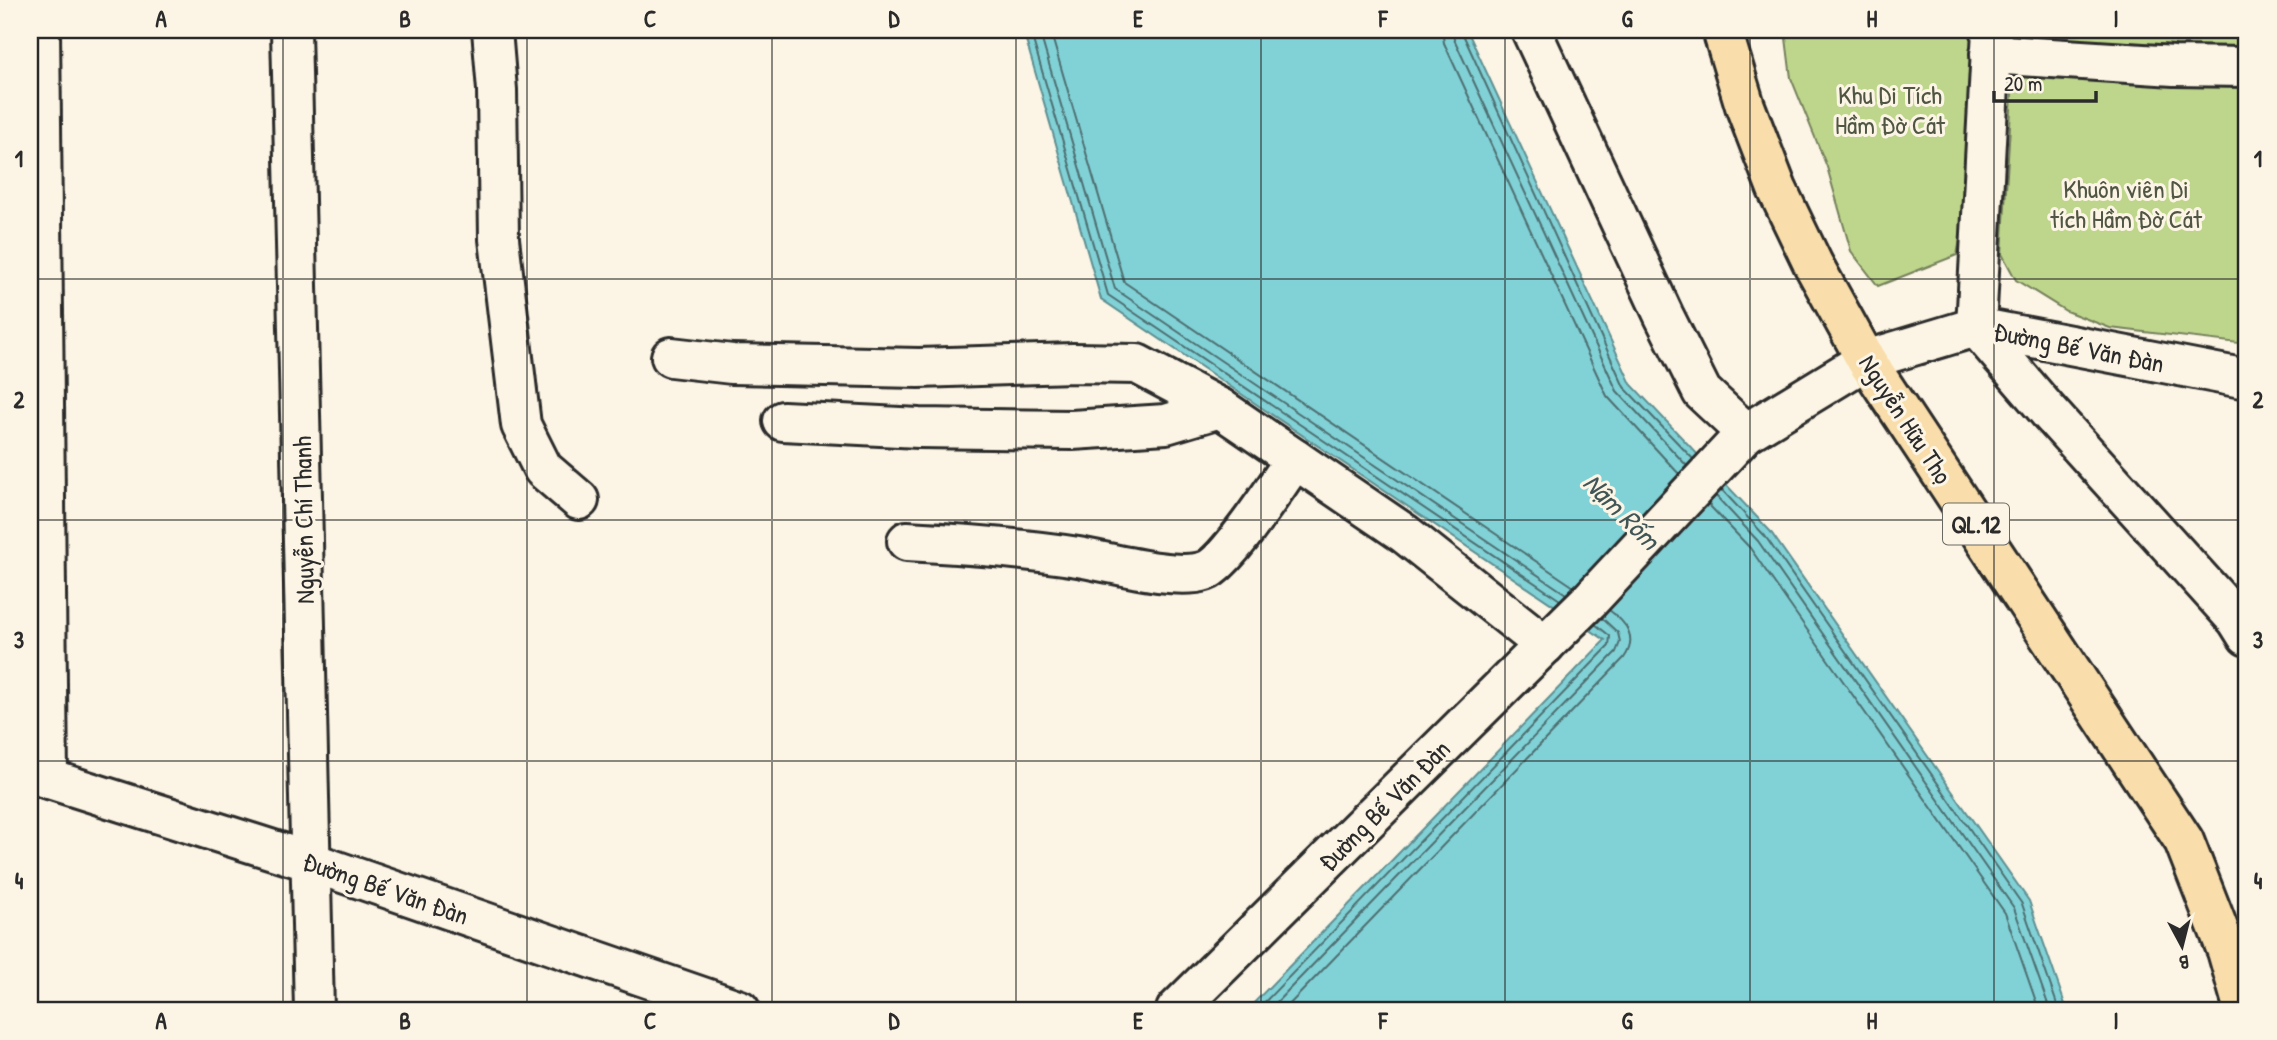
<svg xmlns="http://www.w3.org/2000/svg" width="2277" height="1040" font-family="'Patrick Hand',sans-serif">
<rect width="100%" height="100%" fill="#fcf5e5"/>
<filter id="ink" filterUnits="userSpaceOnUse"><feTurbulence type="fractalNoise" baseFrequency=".0143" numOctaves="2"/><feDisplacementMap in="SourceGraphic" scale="14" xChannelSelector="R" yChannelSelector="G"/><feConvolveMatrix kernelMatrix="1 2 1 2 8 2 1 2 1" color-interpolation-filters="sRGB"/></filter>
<g filter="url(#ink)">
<g fill="#bed68c" stroke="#74805c" stroke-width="2">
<polygon points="1785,30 1973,30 1963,224 1957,255 1878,286 1851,251 1827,167 1791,78"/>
<polygon points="2016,30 2247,30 2247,344 2110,328 2066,311 2016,280 2002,254"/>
</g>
<polygon fill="#81d2d7" stroke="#5f8f92" stroke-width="2" points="1023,30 1467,30 1631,384 1770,531 2029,901 2067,1010 1247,1010 1605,640 1101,299"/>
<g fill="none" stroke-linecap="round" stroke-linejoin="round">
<g stroke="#4d6e70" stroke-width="2">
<polyline points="1030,30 1108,295 1560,600"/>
<polyline points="1039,30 1115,289 1566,594"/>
<polyline points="1050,30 1124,282 1574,587"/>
<polyline points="1442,30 1444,43 1607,396 1679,474"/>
<polyline points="1452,30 1454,39 1617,391 1687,466"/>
<polyline points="1461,30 1624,387 1693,459"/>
<polyline points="1722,490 1765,536 2022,904 2059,1010"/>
<polyline points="1716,496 1758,541 2014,908 2050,1010"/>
<polyline points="1708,504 1750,548 2005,913 2039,1010"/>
<polyline points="1257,1010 1609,646 1610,636 1595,624"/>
<polyline points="1269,1010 1616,652 1620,642 1618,633 1602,618"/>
<path d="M1284,1010L1624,658C1638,638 1627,623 1609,610"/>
</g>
<defs>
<g id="minor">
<polyline points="40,30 48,779"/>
<polyline points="291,30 314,1010"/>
<polyline points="492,30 497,90 499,239 521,425 543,469 579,500"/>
<polyline points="1531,30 1664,316 1702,392 1746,433"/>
<polyline points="1992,30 1976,327 2048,411 2237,620 2247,636"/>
<polyline points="1990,54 2174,66 2247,67"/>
<polyline points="671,357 732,364 919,368 1073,363 1137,364 1220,408 1405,534 1545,645"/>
<polyline points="783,421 919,428 1072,430 1166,424 1220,408"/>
<path d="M907,541C964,544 1021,548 1078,557C1109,562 1176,581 1205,571C1226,564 1280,481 1295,459"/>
<polyline points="30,773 311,862 740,1010"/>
<polyline points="1176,1010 1591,599 1746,433 1866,360 1976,327 2247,379"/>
</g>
<polyline id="highway" points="1722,30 1745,106 1777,189 1813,264 1866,360 2184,841 2227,951 2244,1010"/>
</defs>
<use href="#minor" stroke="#2b2b2b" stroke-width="44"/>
<use href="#highway" stroke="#2b2b2b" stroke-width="44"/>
<use href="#minor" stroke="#fcf5e5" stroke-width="38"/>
<use href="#highway" stroke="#f9deab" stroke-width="38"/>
</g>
</g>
<path fill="none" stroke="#2b2b2b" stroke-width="2" stroke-opacity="0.55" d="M283,30V1010M527,30V1010M772,30V1010M1016,30V1010M1261,30V1010M1505,30V1010M1750,30V1010M1994,30V1010M30,279H2247M30,520H2247M30,761H2247"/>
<g text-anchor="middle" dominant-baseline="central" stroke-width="6" stroke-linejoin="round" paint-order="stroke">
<rect fill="#fcf5e5" stroke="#6a6863" stroke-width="2" x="1943" y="503.5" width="66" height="41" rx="5"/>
<g font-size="24" font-weight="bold" fill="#2b2b2b">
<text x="1976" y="524">QL.12</text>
</g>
<g font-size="26" fill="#505643" stroke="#fcf5e5">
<text x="1890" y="94">Khu Di Tích<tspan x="1890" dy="30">Hầm Đờ Cát</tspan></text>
<text x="2126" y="188">Khuôn viên Di<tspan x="2126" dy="30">tích Hầm Đờ Cát</tspan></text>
</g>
<g font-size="26" fill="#2b2b2b" stroke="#fcf5e5">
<text transform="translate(2079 347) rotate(11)">Đường Bế Văn Đàn</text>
<text transform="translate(1906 419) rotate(57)">Nguyễn Hữu Thọ</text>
<text transform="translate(303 520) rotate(-91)">Nguyễn Chí Thanh</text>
<text transform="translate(1384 805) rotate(-45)">Đường Bế Văn Đàn</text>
<text transform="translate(386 888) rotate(19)">Đường Bế Văn Đàn</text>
</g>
<g font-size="28" font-style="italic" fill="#405556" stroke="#fcf5e5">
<text transform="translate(1622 511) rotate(45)">Nậm Rốm</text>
</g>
</g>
<rect width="2277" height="1040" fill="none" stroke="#fcf5e5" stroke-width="77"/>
<g transform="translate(2182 946) rotate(173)" stroke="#fcf5e5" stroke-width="5" paint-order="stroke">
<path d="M0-5L12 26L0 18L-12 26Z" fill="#2b2b2b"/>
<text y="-10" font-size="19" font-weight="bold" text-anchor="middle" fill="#2b2b2b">B</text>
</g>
<path d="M1994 91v10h102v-10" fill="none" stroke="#2b2b2b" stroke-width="3.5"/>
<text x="2004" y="91" font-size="21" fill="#2b2b2b" stroke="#fcf5e5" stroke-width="5" paint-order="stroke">20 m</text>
<rect x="38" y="38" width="2200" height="964" fill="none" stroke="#2b2b2b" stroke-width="2.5"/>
<g font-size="23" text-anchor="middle" font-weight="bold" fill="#2b2b2b">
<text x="161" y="27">A</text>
<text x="405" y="27">B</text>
<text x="650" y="27">C</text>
<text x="894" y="27">D</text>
<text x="1138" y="27">E</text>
<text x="1383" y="27">F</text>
<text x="1627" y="27">G</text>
<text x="1872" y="27">H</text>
<text x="2116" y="27">I</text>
<text x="19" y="167">1</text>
<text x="2258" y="167">1</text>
<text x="19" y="408">2</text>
<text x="2258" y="408">2</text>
<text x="19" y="648">3</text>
<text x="2258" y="648">3</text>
<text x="19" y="889">4</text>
<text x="2258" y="889">4</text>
<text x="161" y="1029">A</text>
<text x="405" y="1029">B</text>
<text x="650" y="1029">C</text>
<text x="894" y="1029">D</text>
<text x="1138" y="1029">E</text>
<text x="1383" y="1029">F</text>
<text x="1627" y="1029">G</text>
<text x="1872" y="1029">H</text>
<text x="2116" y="1029">I</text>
</g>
</svg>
